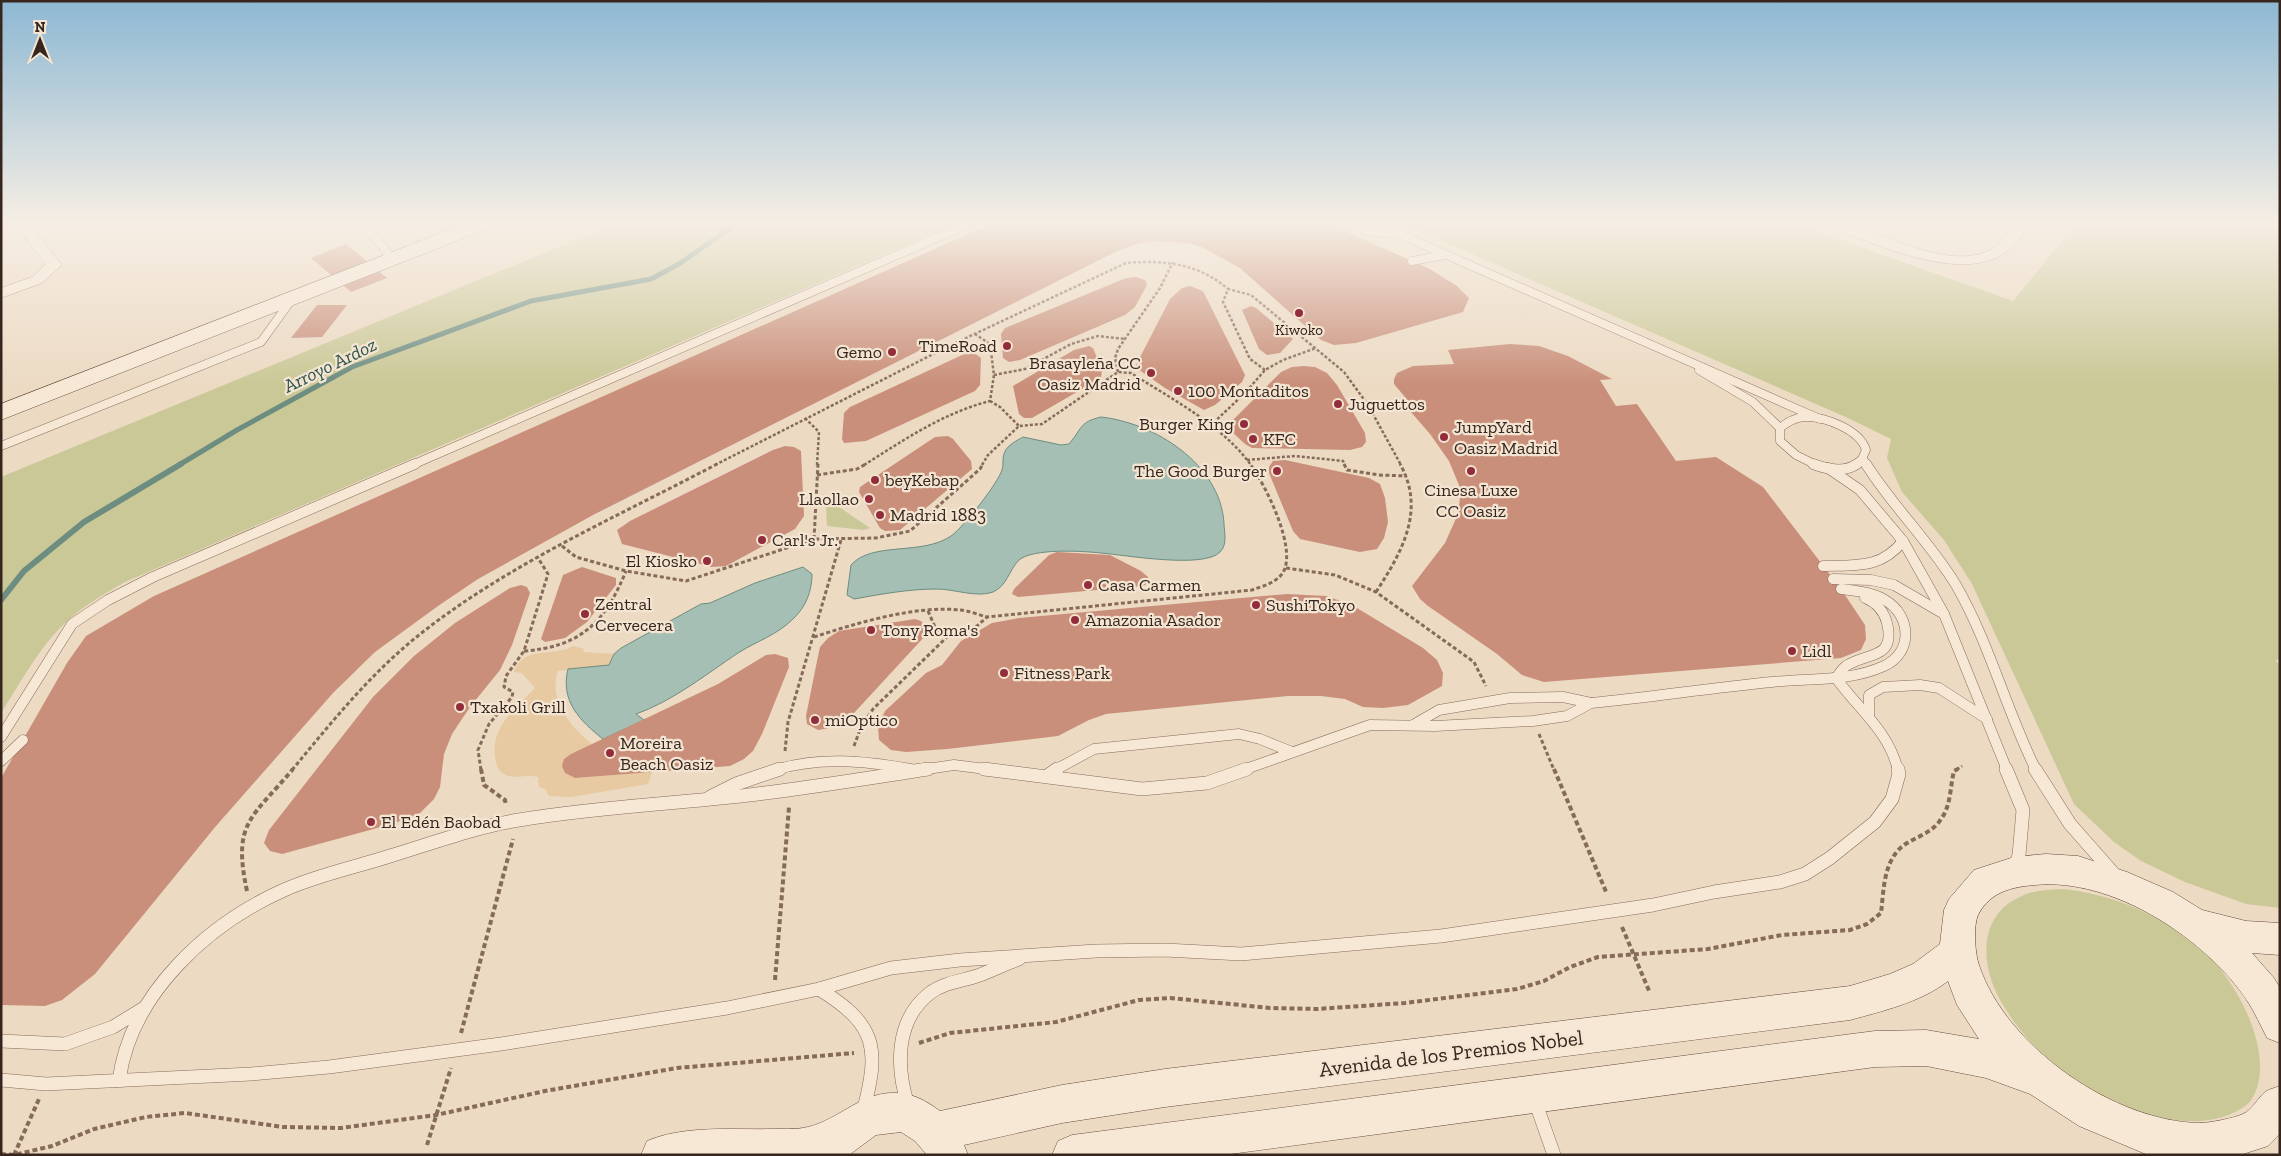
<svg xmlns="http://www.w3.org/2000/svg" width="2281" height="1156" font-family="'Zilla Slab',serif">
<rect width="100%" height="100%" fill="#ecdac3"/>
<g fill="#cac897">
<path d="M617,223H957L125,582C102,595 78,609 59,629C36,653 19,685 1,713V477Z"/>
<polygon points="1401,223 1792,223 2013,301 2077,223 2280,223 2280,659 2275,660 2280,665 2280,908 2246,904 2185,882 2141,861 2114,842 2074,804 1972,584 1944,540 1902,492 1887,458 1891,439 1848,418"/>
<polygon points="831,504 836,505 870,528 864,530 827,526 826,507"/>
<path d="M2061,889C2114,894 2161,915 2202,950C2237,979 2281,1062 2249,1103C2231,1118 2208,1122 2185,1121C2141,1118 2096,1098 2061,1070C2040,1053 2019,1032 2005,1008C1981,972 1974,916 2022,896C2034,890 2048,890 2061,889Z"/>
</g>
<path fill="#e7caa1" d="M573,646L584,649L583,652L614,654L609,665L558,671C548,699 570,727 592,744L564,759L565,773L575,778L652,772L648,784L571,797L549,796L545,789L539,787L538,777C527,774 514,780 504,774C498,771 496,764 495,758C490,728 515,708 535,688L522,673L514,672C522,645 556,657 573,646Z"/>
<g fill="#a5bfb4" stroke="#6c8d80">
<path d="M1101,417C1155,423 1220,464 1224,523C1224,532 1228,544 1220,552C1204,569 1125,555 1101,553C1083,551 1033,548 1019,560C1009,570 1007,586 993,592C977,598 954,589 937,589C909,589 882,594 854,599L847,595L851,565C872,541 922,556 951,536C963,528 998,483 1002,470C1004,465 1002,459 1004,454C1006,446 1016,441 1023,437L1061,445L1069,444C1082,429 1079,422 1101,417Z"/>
<path d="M803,567L812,574C812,591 806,607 793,619C777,635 757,641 738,653C705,675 673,701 636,714L644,720L603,739C580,721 560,701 568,669L609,665L614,654L621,648L701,604L710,603L755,583Z"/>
</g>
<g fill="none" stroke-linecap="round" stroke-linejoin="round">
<polyline stroke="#6c8d80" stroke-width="5" points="179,465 237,430 352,367 531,301 651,279 679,264 737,223"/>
<polyline stroke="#6c8d80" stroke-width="6" points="1,600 24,571 84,522 181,464"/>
</g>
<g fill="#c98f7a">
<polygon points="993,223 1326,223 1428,268 1457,286 1469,298 1463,312 1356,343 1334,345 1321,340 1240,268 1202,247 1188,243 1155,241 1136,244 1117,251 593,515 478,579 438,606 375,652 333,693 216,826 95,974 62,1000 45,1006 1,1005 1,778 67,663 86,636 154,596"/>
<polygon points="346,244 387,278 351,292 311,258"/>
<polygon points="1136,277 1145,280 1147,285 1135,307 1125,315 1020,360 1009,362 1003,358 1001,334 1005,328 1126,278"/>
<polygon points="1190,286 1203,291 1245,375 1242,382 1215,405 1204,410 1165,388 1135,367 1170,299 1182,288"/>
<polygon points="317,305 347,305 322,337 291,338"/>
<polygon points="1251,306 1256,308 1293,339 1280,353 1267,355 1259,349 1242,310"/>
<polygon points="1510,344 1539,346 1568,356 1612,379 1600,380 1616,406 1637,404 1676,461 1716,457 1763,487 1841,589 1865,625 1866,639 1861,650 1841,658 1544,682 1522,675 1497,654 1428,606 1420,599 1412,586 1445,543 1458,514 1461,490 1449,461 1430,434 1404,404 1410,403 1394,384 1394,379 1397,373 1413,366 1454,364 1448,350"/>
<polygon points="1089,346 1093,348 1102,370 1101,378 1032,418 1024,418 1019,414 1013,386 1074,350"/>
<polygon points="973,352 981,358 980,385 975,391 866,441 844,443 842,439 844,413 850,407 962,355"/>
<polygon points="1304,366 1315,367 1327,373 1337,385 1365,433 1366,442 1362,447 1350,450 1252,448 1245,444 1231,431 1229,424 1281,372 1292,367"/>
<polygon points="948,436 953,439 971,461 972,469 900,530 885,531 880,528 859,492 860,487 935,437"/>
<polygon points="785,446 794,447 801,451 804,516 795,529 726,566 712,567 622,544 617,530 630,521 773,450"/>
<polygon points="1285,460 1369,478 1380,484 1385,498 1388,522 1384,538 1377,549 1360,552 1300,539 1293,531 1269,473 1269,467 1273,461"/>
<polygon points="1057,552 1110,555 1141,571 1148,577 1148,583 1143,586 1018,597 1012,594 1014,589 1049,555"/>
<polygon points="582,567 616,578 616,585 587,622 565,638 545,642 541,639 563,575"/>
<polygon points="521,585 527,587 530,593 512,645 500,670 470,707 452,734 444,754 440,787 434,799 420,813 392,824 282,854 270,851 264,843 269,830 373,697 414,656 455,623 510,588"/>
<polygon points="1287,594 1326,596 1352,605 1423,648 1437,660 1443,673 1442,686 1408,705 1383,708 1363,707 1345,699 1321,696 1288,696 1106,714 1089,720 1058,736 947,749 906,752 891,750 879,740 878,726 885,711 926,673 942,665 961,641 992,623 1019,618"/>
<polygon points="915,619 921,621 926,627 926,635 842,726 818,730 807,724 806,716 817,661 820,647 828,638 839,631"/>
<polygon points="775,654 788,658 789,667 762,734 753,751 744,759 730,766 575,778 565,773 562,766 564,759 571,754 718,684 766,655"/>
</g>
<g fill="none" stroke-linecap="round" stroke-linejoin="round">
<defs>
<g id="lane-far2">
<polyline points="361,223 384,248 391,260"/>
<polyline points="1342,223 1371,232 1392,233"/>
<polyline points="1374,223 1820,419"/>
<polyline points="1412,261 1445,255"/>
<polyline points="1699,370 1753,402 1780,428"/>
<polyline points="1,446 261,342 292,299"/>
<polyline points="1863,459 1867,465"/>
<polyline points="412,465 971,223"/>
<path d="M1816,465L1796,455L1780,441V428C1787,422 1795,418 1804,417C1825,416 1860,430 1866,450L1862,459L1855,465"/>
</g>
<g id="lane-far1">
<path d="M1813,464C1826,469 1844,473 1857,464"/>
<path d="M1866,464C1893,507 1930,542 1956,585C1990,644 2006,710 2036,770"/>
<polyline points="1828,468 1860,490 1903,541 1944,614 2007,770"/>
<path d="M1823,566C1856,565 1881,569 1903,541"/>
<polyline points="1833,579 1871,580 1894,585 1944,614"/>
<path d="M1836,678C1839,674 1842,669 1846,666C1867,652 1896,660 1887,623C1884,611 1877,603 1865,598"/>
<path d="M1836,678C1859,710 1888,730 1898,770"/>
<polyline points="1869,715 1869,695 1883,687 1920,685 1939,688 1987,719"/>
<polyline points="1413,725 1439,710 1510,698 1563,697 1591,703"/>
<polyline points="1,737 72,624 108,600 153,577 415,464"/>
<polyline points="1,761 23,740"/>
<path d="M775,770C820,756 865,761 911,769"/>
<polyline points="920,770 954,765 994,770"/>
<polyline points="1055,770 1094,749 1239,734 1260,739 1292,752"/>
<path d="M1243,770L1370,725L1435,726L1533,721L1567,716L1591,703C1651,697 1711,688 1772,682C1809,678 1849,682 1884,666C1913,653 1912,616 1885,600C1872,592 1856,591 1841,589"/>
</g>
<g id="lane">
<polyline points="984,769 1142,789 1207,783 1247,769"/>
<polyline points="2006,769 2023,810 2019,855 2015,868"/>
<polyline points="2035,769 2070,824 2114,874"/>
<polyline points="1047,776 1057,769"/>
<polyline points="710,797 736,784 780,769"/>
<path d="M819,989C877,1025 880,1048 863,1112"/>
<polyline points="1,1041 65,1044 113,1027 144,1008"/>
<polyline points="1,1080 46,1084 251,1074 329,1067 501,1044 727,1008 819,989 891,968 960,960 1096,951 1165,950 1241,954 1441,936 1653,905 1714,892 1780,882 1805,874 1830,858 1875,822 1892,799 1899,774 1898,769"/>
<path d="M119,1081C130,994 208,924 284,890C317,875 356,867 390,856C433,843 475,827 519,820C596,807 673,804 749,795C809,788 869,778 928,769"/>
<polyline points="1535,1101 1554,1155"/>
<path d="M908,1105C896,1067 895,1020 930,993C943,983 961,981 977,976C991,971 1005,964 1019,959"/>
</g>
<g id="street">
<polygon points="13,223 28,223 62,265 42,283 1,298 1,288 32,277 46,264"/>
<path d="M1826,223C1833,223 1842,222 1849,224C1888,235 1956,274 1995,247C2003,241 2008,231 2014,223H2029C2023,232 2015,247 2005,253C1959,284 1874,243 1828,226Z"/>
</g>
<g id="secondary">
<polygon points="467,223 495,223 492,227 1,420 1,404"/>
<path d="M2046,854L2078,856L2127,872L2173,892L2202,910L2246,921L2280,923V955L2252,953L2274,978L2280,988V1043L2267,1038C2261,1026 2255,1013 2248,1002C2207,939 2112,877 2035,885C2011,887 1990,892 1978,915C1973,926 1975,954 1979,965C2006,1047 2115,1122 2200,1123C2209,1123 2235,1118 2243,1114C2252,1110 2258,1098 2265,1092C2269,1089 2275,1088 2280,1086V1134L2268,1146L2240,1155H2148L2079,1126L2030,1094L1986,1078L1926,1066L1875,1067L1223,1155H1052L1058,1141L1072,1135L1875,1031L1926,1030L1979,1039L1957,1005L1948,981C1921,1002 1883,1011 1850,1020L1165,1107L1062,1123L964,1145L968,1155H927L915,1141L901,1132L876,1135L849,1155H641L647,1141C685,1125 732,1130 772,1129C782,1128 793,1130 803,1128C835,1123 858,1094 891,1093C911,1092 925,1100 940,1111L1062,1085L1165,1069L1850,986L1890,974L1913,964L1940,944L1944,910L1949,899L1974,870L2014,857Z"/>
</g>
</defs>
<use href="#lane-far2" stroke="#866b5a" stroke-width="9"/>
<use href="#lane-far1" stroke="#866b5a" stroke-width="11"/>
<use href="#lane" stroke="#866b5a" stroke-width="14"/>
<use href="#street" stroke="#866b5a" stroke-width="1"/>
<use href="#secondary" stroke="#674c3e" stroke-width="1"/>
<g stroke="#866b5a" stroke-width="2.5" stroke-dasharray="3 2" stroke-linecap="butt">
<polyline points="1265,370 1250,359 1223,302 1228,289 1251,295 1344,372 1368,405 1401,465"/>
<polyline points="1118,372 1115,358 1118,349 1160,288 1173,262"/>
<polyline points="994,375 1025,369 1071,344 1098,336 1125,339"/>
<polyline points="990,401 1000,407 1019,426"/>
<polyline points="805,418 819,432 817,465"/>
<polyline points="1210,426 1245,393 1265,370 1283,360 1316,348"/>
<polyline points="1247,460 1295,456 1343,461 1345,465"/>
<path d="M715,465L951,345L1126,263C1164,260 1198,263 1228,289"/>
<path d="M864,465C904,440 943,413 990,401L994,375L990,344L975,334"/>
<path d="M982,465L988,455L1019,426L1042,424L1118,372L1131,373C1173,400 1221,424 1251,465"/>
</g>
<g stroke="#866b5a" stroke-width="3" stroke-dasharray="4 2.5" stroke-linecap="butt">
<polyline points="1344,464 1347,470 1379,475 1407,476"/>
<polyline points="817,475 857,469 866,464"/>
<polyline points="814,539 818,464"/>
<polyline points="562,546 576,557 626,571 686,581 814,539 876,538 910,531 980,469 983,464"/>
<polyline points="1286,568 1335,575 1376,592 1474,662 1486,686"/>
<path d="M1376,592C1402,552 1426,510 1400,464"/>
<polyline points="928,611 935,627 947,637"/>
<path d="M814,637C857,623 916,605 961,610C970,611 979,615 987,617L1252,590C1263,586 1275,583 1282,574C1299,551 1265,484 1250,464"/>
<path d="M524,651C580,647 605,623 626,571"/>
<polyline points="1539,734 1554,770"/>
<polyline points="854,746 861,727 873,709 947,637 977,626 987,617"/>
<polyline points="785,751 788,722 841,540"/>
<path d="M292,770C331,723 370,674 419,635C508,564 617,517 717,464"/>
<polyline points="481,770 478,750 489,724 512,697 513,692 504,687 506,676 524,651 548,574 538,558"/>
<polyline points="1956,770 1962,766"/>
</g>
<g stroke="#866b5a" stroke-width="4" stroke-dasharray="5 3" stroke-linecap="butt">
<polyline points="481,769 484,785 505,800 506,805"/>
<polyline points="1554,769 1607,894"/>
<path d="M247,891C232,822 252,818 293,769"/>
<polyline points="1622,927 1650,993"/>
<polyline points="775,980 789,807"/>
<polyline points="461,1033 513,839"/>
<path d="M919,1043L950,1033L1056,1022L1139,1000L1170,998L1270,1008L1317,1009L1405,1003L1517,989L1544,981L1570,967L1598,957L1708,949L1782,935L1850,930L1867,924L1881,913C1884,889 1883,858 1907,843C1919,836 1933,832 1941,819C1951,806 1950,787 1954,771L1958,769"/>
<polyline points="427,1145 451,1068"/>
<polyline points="1,1154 14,1155 52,1146 94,1129 146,1117 185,1113 283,1127 341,1128 436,1115 545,1091 677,1068 854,1053"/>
<polyline points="14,1155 39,1099"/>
</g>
<use href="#lane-far2" stroke="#f7e8d6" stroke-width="8"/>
<use href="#lane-far1" stroke="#f7e8d6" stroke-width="10"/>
<use href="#lane" stroke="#f7e8d6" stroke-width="13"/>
<use href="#street" fill="#f7e8d6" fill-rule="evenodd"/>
<use href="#secondary" fill="#f7e8d6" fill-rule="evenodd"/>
</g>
<linearGradient id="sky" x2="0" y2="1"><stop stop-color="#8db8d3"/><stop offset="0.58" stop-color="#f6eee4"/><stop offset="1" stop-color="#f6eee4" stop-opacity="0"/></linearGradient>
<rect width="2281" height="385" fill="url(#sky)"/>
<g fill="#932d3c" stroke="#f4e5d2" stroke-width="2">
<circle cx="1299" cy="313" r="5"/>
<circle cx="1007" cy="346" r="5"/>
<circle cx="892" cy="352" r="5"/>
<circle cx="1151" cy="373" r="5"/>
<circle cx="1178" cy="391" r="5"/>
<circle cx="1338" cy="404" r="5"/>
<circle cx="1244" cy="424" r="5"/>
<circle cx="1444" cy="437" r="5"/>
<circle cx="1253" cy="439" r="5"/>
<circle cx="1277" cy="471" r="5"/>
<circle cx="1471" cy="471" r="5"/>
<circle cx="875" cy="480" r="5"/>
<circle cx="869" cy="499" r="5"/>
<circle cx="880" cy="515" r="5"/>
<circle cx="762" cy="540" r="5"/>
<circle cx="707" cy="561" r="5"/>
<circle cx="1088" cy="585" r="5"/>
<circle cx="1256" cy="605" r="5"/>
<circle cx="585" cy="614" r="5"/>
<circle cx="1075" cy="620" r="5"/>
<circle cx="871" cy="630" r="5"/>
<circle cx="1792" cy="651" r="5"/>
<circle cx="1004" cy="673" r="5"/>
<circle cx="460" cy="707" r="5"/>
<circle cx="815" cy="720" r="5"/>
<circle cx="610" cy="753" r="5"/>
<circle cx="371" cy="822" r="5"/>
</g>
<g text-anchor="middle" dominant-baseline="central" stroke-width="4.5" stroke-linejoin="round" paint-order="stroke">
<g font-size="15" fill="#36261e" stroke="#f4e5d2">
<text x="1299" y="330">Kiwoko</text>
</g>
<g font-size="18" fill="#36261e" stroke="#f4e5d2" text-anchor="start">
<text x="997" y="346" text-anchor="end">TimeRoad</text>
<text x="882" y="352" text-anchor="end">Gemo</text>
<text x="1141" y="363" text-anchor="end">Brasayleña CC<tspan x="1141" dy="21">Oasiz Madrid</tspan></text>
<text x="1188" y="391">100 Montaditos</text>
<text x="1348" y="404">Juguettos</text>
<text x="1234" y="424" text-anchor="end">Burger King</text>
<text x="1454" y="427">JumpYard<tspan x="1454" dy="21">Oasiz Madrid</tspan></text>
<text x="1263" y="439">KFC</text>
<text x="1267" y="471" text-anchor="end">The Good Burger</text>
<text x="885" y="480">beyKebap</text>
<text x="1471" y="490" text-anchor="middle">Cinesa Luxe<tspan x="1471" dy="21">CC Oasiz</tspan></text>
<text x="859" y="499" text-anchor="end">Llaollao</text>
<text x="890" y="515">Madrid 1883</text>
<text x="772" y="540">Carl's Jr.</text>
<text x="697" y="561" text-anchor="end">El Kiosko</text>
<text x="1098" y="585">Casa Carmen</text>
<text x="595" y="604">Zentral<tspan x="595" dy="21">Cervecera</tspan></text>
<text x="1266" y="605">SushiTokyo</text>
<text x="1085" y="620">Amazonia Asador</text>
<text x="881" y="630">Tony Roma's</text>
<text x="1802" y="651">Lidl</text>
<text x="1014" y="673">Fitness Park</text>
<text x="470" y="707">Txakoli Grill</text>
<text x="825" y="720">miOptico</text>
<text x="620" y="743">Moreira<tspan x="620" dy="21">Beach Oasiz</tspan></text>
<text x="381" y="822">El Edén Baobad</text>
</g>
<g font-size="19" font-style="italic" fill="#2e554d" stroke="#f4e5d2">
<text transform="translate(330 365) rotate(-26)">Arroyo Ardoz</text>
</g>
<g font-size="21" fill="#36261e" stroke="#f4e5d2">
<text transform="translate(1451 1053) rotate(-7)">Avenida de los Premios Nobel</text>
</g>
</g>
<rect width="2281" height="1156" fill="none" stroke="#36261e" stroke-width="5"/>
<g transform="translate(40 40)" stroke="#f4e5d2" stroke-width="4" paint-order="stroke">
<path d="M0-4L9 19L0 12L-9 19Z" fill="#36261e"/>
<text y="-8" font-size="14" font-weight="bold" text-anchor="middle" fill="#36261e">N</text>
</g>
</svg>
